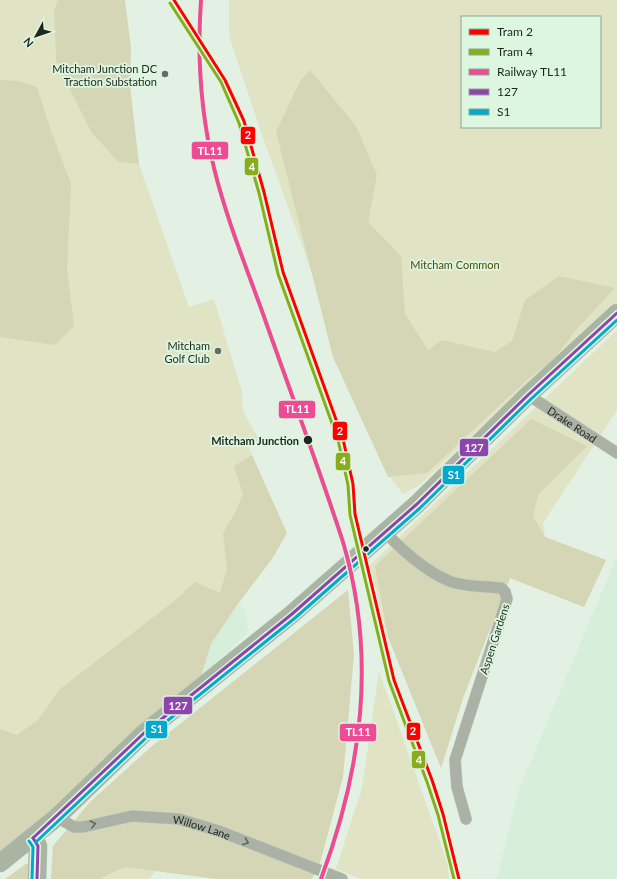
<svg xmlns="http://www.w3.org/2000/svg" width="617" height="879" font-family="Lato,sans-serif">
<rect width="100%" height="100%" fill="#e3f0e4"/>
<g fill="#d7eeda">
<polygon points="617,556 617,879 497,879 518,792"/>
<polygon points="238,603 245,611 248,632 201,677 211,644"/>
</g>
<g fill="#e1e3c5" fill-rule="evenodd">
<polygon points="0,0 58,0 54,10 56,61 91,132 118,162 139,164 189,307 214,299 242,392 243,411 261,443 249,447 281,532 0,855"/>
<path d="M229,0H617V303L540,371L420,485L403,494L392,480L361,418L329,320L262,135L229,36ZM462,17H600V127H462Z"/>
<polygon points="617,330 617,410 543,523 545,537 606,560 584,607 510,578 463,698 441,768 388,637 368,567"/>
<polygon points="379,671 448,865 449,879 361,879 336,869 362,788"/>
<polygon points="125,867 156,871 149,879 100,879"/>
</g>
<g fill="#d5d6b5">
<polygon points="58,0 125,0 131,48 130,85 139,164 118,162 91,132 56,61 54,10"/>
<polygon points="310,70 356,126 377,175 368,222 401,256 405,314 428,350 442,340 495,352 512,341 525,300 559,276 615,288 576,330 554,359 526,381 427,473 388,477 333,357 276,132 300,81"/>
<polygon points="0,80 19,81 37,87 50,128 71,184 67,269 74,326 55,345 0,337"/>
<polygon points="531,419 587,446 538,495 533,516 545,537 606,560 584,607 510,578 463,698 441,768 388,637 375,566"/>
<polygon points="252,455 287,533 272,559 237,605 211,644 201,677 112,758 0,854 0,729 17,735 38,720 60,689 173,602 195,582 220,593 227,569 223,533 236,511 243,494 234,466"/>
<polygon points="348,590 354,655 343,777 320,863 312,879 216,879 125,867 100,879 51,879 53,846 90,802 151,747"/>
<polygon points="33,863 31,879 5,879 26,864"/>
</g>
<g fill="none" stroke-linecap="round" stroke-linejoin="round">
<defs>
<g id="street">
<path id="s1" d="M528,395L617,453"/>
<path d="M385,532C402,550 426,571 449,581C464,587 484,586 501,588L505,592L507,599L455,760L457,787L466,819"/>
<path id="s2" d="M57,817L74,827H83L132,816L179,819L219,831L342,879"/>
</g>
<g id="primary">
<polyline points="33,838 38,846 37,879"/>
<polyline points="0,863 57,817 143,734 292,614 417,504 528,395 617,313"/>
</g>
</defs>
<use href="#street" stroke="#c0cbc1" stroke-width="12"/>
<use href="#primary" stroke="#c0cbc1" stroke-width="19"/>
<use href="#street" stroke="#abb2a5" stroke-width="11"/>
<use href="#primary" stroke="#aab4a3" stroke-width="18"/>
<defs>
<g id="bus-1">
<polyline points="33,838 143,734 292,614 417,504 528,395 617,313"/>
<polyline points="33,838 38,846 37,879"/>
</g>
<g id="bus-2">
<polyline points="29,841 33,847 32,879"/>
<polyline points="36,842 146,738 295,618 420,508 531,399 617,320"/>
</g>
</defs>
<use href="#bus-1" stroke="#ddf6df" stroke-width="6"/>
<use href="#bus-2" stroke="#ddf6df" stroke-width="6"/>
<use href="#bus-1" stroke="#8e44ad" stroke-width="3"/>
<use href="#bus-2" stroke="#00a9ce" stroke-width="3"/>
<defs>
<path id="rail-1" d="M201,0C197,56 201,114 214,168C226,217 245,264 262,311C289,388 318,465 343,542C377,657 362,769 321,879"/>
</defs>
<use href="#rail-1" stroke="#ddf6df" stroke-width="7"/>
<use href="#rail-1" stroke="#ee4b95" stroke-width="4"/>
<defs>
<polyline id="tram-1" points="174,0 225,80 244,121 264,192 283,272 343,439 353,484 355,514 394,680 432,780 443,814 459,879"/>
<polyline id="tram-2" points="170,3 221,82 239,123 259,193 278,274 338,440 348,485 350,515 389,681 427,782 438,815 454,879"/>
</defs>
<use href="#tram-1" stroke="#ddf6df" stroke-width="6"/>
<use href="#tram-2" stroke="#ddf6df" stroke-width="6"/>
<use href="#tram-1" stroke="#f00" stroke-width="3"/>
<use href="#tram-2" stroke="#87ac1d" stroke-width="3"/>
</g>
<defs><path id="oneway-chevron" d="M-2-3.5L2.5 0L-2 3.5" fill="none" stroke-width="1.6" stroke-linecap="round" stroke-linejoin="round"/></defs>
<g stroke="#5d655b">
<use href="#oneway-chevron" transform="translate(93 824) rotate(-14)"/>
<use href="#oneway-chevron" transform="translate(246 842) rotate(20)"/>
</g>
<g fill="#626d63" stroke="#ddf6df" stroke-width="1.5">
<circle cx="165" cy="74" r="4"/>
<circle cx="218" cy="351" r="4"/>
</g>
<g fill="#1d261e" stroke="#ddf6df" stroke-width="1.5">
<circle cx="308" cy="440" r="5"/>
<circle cx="366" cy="549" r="3.5"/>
</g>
<g text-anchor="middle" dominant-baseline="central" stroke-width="3.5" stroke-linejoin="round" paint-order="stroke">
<g font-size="11" fill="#1d261e" stroke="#ddf6df" text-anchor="end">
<text x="157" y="68">Mitcham Junction DC<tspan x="157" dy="13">Traction Substation</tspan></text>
<text x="210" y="345">Mitcham<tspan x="210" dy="13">Golf Club</tspan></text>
</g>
<g font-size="11" fill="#51480b" stroke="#ddf6df">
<text x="455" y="264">Mitcham Common</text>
</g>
<g font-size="11" fill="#1d261e" stroke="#ddf6df">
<text stroke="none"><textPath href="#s1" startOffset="53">Drake Road</textPath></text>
<text transform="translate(494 639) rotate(-72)">Aspen Gardens</text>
<text stroke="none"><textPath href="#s2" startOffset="150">Willow Lane</textPath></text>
</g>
<g font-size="11" font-weight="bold" fill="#1d261e" stroke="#ddf6df" text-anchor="end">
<text x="299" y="440">Mitcham Junction</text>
</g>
</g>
<g stroke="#ddf6df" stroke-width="1.5">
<rect x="240" y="126" width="16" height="19" rx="4" fill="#f00"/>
<rect x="191" y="141" width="38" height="19" rx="4" fill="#ee4b95"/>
<rect x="244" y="157" width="15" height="19" rx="4" fill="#87ac1d"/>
<rect x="278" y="400" width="38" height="19" rx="4" fill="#ee4b95"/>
<rect x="332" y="421" width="16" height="20" rx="4" fill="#f00"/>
<rect x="459" y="438" width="30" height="19" rx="4" fill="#8e44ad"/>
<rect x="335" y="452" width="16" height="19" rx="4" fill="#87ac1d"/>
<rect x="442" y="465" width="23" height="20" rx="4" fill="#00a9ce"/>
<rect x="163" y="696" width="30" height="19" rx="4" fill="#8e44ad"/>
<rect x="145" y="720" width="23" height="19" rx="4" fill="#00a9ce"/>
<rect x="406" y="722" width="15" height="19" rx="4" fill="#f00"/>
<rect x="339" y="723" width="38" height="19" rx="4" fill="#ee4b95"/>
<rect x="411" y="750" width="15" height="19" rx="4" fill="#87ac1d"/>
</g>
<g font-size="11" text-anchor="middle" font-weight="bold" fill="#fff">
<text x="248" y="139">2</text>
<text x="210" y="155">TL11</text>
<text x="252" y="171">4</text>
<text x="297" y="413">TL11</text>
<text x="340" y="435">2</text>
<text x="474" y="452">127</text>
<text x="343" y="465">4</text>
<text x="454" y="479">S1</text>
<text x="178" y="710">127</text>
<text x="157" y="733">S1</text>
<text x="413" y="735">2</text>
<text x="358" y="736">TL11</text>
<text x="419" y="764">4</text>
</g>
<rect x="461" y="16" width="140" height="112" fill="#ddf6df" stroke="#90a392"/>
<rect x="469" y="29" width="20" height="6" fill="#ff0000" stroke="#90a392"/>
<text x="497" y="36" font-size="12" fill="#1d261e">Tram 2</text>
<rect x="469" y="49" width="20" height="6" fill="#87ac1d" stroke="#90a392"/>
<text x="497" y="56" font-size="12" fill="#1d261e">Tram 4</text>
<rect x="469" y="69" width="20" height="6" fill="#ee4b95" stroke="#90a392"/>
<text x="497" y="76" font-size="12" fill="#1d261e">Railway TL11</text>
<rect x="469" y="89" width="20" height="6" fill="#8e44ad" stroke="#90a392"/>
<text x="497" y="96" font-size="12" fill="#1d261e">127</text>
<rect x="469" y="109" width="20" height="6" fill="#00a9ce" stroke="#90a392"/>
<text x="497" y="116" font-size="12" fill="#1d261e">S1</text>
<g transform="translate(36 36) rotate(230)" stroke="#ddf6df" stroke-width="3" paint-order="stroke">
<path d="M0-3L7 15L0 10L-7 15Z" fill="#1d261e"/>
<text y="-6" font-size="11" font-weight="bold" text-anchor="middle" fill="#1d261e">N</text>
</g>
</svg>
